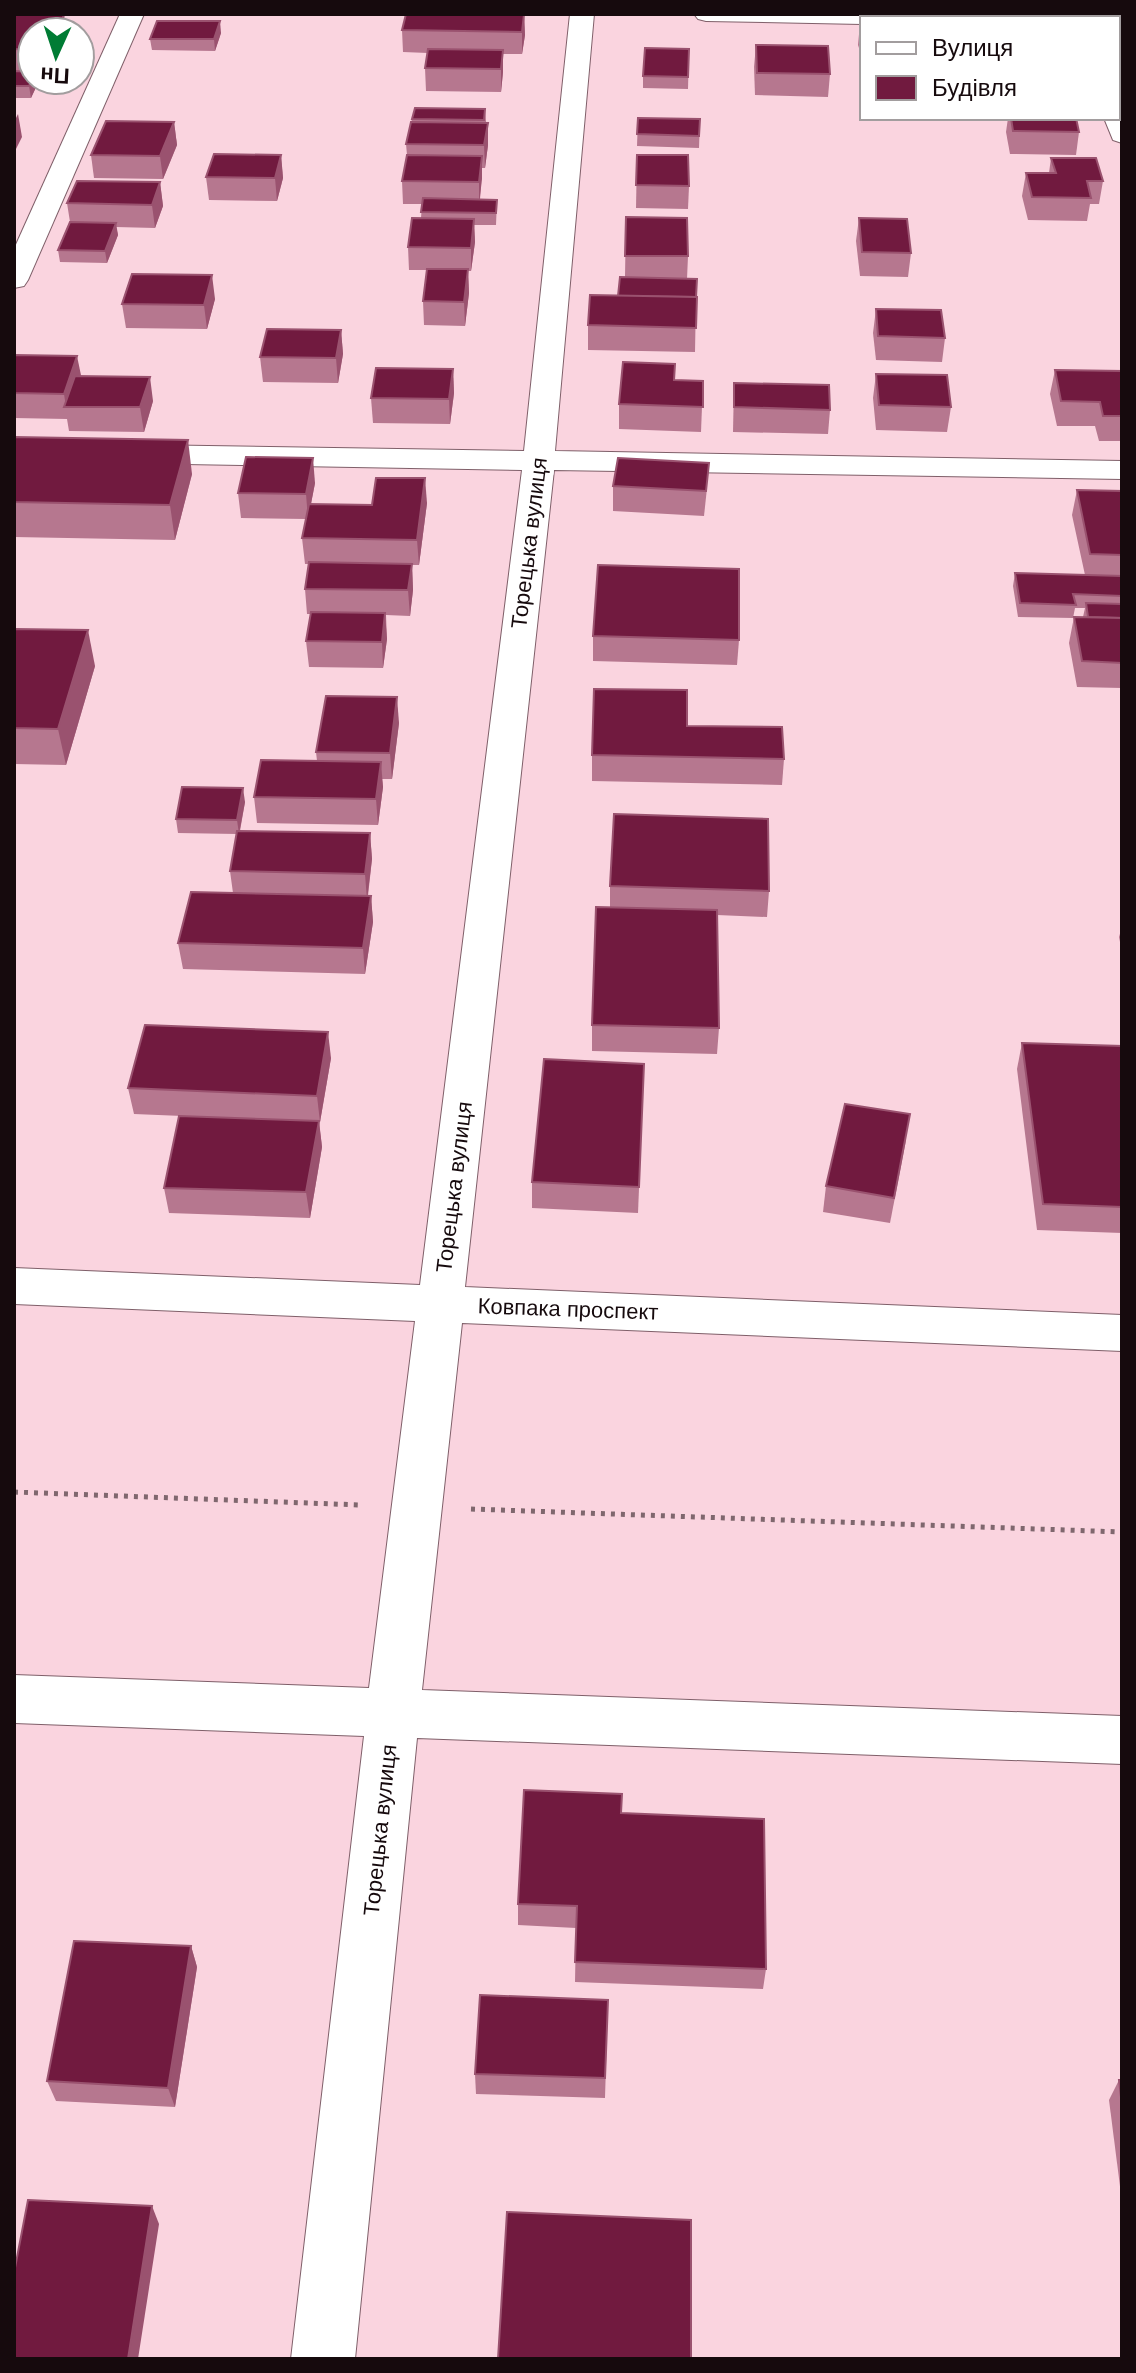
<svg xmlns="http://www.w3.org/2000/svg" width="1136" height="2373" font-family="Arial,sans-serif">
<rect width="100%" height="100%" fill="#fad4df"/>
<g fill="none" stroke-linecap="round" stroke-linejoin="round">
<defs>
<g id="minor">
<polygon points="120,14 144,14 28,280 24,286 14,288 14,249"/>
<polygon points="570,14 594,14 555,451 1122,461 1122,479 554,470 465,1287 1122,1315 1122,1351 462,1323 422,1690 1122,1716 1122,1764 417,1738 355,2359 291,2359 364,1736 14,1723 14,1675 369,1688 415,1321 14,1304 14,1268 420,1285 522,470 14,461 14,443 524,451"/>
<polygon points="694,14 953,14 956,18 862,18 862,24 706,21 698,19"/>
<polygon points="1078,14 1102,14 1103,18 1079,18"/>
<polygon points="1118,111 1122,112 1122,143 1113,140 1104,118 1118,118"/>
</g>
</defs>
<use href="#minor" stroke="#7f5f69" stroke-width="2"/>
<g stroke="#7f676e" stroke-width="5" stroke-dasharray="4 6" stroke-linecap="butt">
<polyline points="14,1492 361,1505"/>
<polyline points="471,1509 1122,1532"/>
</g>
<use href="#minor" fill="#fff" fill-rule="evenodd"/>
</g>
<g fill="#b6778f">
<polygon points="14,14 32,32 32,80 38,83 31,98 14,98"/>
<polygon points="524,14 525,35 522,54 503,54 503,72 501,92 426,91 425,68 428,53 403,52 402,30"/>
<polygon points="221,33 215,51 152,50 150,39"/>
<polygon points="859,34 862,34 862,57 858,45"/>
<polygon points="756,45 830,74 828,97 755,95 754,67"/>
<polygon points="689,49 688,89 643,88 643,76"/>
<polygon points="485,109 488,145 485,168 482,168 480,200 497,200 496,225 474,225 475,242 471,271 468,271 469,293 465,326 424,325 423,301 427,270 409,270 408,247 421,218 422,204 403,204 402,181 407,155 406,144 412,119"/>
<polygon points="638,118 700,119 699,148 637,146"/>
<polygon points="1008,118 1076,118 1079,132 1076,155 1010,154 1006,132"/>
<polygon points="174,122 177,145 163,179 94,178 91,155"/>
<polygon points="281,155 283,178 277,201 209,200 206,177"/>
<polygon points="637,155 689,186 688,209 636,208"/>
<polygon points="1051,158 1103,181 1099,204 1090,204 1087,221 1028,220 1022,196 1026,173 1049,173"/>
<polygon points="160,182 163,206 155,228 116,227 118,235 107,263 60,262 58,250 70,222 67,203"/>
<polygon points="626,217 688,256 687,279 696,297 695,352 588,350 588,325 618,296 625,277"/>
<polygon points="859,218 911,253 908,277 860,276 856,241"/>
<polygon points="215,299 207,329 126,328 122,304"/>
<polygon points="876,309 945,338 942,362 876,360 873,333"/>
<polygon points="341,330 343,354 338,383 263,382 260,357"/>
<polygon points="14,355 81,376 153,401 144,432 69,431 67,419 14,418"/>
<polygon points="453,369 454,393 450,424 373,423 371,398"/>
<polygon points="1055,370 1122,371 1122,441 1099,441 1095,426 1057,426 1050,394"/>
<polygon points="876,374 951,407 947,432 876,430 873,398"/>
<polygon points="674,380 703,381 701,432 619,429 619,404"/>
<polygon points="734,383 830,410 828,434 733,432"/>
<polygon points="14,437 192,474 175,540 14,537"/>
<polygon points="315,483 311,504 372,505 427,503 419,565 412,565 413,590 410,616 386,615 387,639 383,668 309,667 306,641 311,614 307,614 305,589 309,564 305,564 302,538 306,519 241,518 238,493"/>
<polygon points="613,486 707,488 704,516 613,511"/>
<polygon points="1077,490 1122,491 1122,688 1077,687 1069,643 1074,617 1083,617 1085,608 1075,608 1073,618 1018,617 1013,586 1015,573 1085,575 1072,515"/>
<polygon points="14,629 95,666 66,765 14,764"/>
<polygon points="593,636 739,640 737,665 593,661"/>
<polygon points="399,723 392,779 382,779 383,787 378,825 257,823 254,797 317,761 316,752"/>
<polygon points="687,726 784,759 782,785 592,781 592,755"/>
<polygon points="245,802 240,831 370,833 372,859 368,896 371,896 373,922 365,974 183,969 178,943 233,893 230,871 237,834 178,833 176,819"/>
<polygon points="610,886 769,891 767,917 717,915 719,1028 717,1054 592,1051 592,1025 610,907"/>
<polygon points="1122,927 1122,952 1119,937"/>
<polygon points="1022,1043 1122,1046 1122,1233 1037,1230 1017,1069"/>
<polygon points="331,1058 320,1122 319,1122 322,1147 310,1218 169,1213 164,1188 255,1119 134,1114 128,1088"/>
<polygon points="644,1064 638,1213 532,1208 532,1182"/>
<polygon points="906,1140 890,1223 823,1212 826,1186"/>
<polygon points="621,1813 766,1969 763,1989 575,1982 576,1928 518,1925 518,1904"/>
<polygon points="191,1946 197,1967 175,2107 56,2101 47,2081"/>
<polygon points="608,2000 605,2098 476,2094 475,2074"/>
<polygon points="1119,2080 1122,2080 1122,2202 1109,2100"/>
</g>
<g fill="#9a526f">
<polygon points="524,14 525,35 522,54 522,32"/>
<polygon points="64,15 67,32 56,32"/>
<polygon points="220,21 221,33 215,51 214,39"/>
<polygon points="503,50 503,72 501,92 501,69"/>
<polygon points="32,80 38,80 38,83 31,98 29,86"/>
<polygon points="18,114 22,137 14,153 14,122"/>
<polygon points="174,122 177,145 163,179 160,156"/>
<polygon points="488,123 488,145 485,168 484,145"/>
<polygon points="281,155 283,178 277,201 275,178"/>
<polygon points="482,156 482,179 479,205 479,182"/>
<polygon points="160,182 163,206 155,228 152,205"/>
<polygon points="474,219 475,242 471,271 471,248"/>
<polygon points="116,223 118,235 107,263 105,251"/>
<polygon points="468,269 469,293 465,326 464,302"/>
<polygon points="212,275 215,299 207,329 204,305"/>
<polygon points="341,330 343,354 338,383 336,358"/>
<polygon points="77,356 82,380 66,407 64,394"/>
<polygon points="453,369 454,393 450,424 449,399"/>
<polygon points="150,377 153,401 144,432 140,407"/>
<polygon points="188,440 192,474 175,540 170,505"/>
<polygon points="313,458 315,483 308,519 306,494"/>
<polygon points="425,478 427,503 419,565 417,540"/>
<polygon points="412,564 413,590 410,616 408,590"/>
<polygon points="385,613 387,639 383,668 382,642"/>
<polygon points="88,630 95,666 66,765 58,729"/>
<polygon points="397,697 399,723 392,779 390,753"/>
<polygon points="381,762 383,787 378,825 376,799"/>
<polygon points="243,788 245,802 239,834 237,820"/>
<polygon points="370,833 372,859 367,900 365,874"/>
<polygon points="371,896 373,922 365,974 363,948"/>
<polygon points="328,1032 331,1058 320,1122 317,1096"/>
<polygon points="319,1121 322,1147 310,1218 306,1192"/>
<polygon points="191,1946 197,1967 175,2107 168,2088"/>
<polygon points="152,2206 159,2224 138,2359 128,2359"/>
</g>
<g fill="#711a3f" stroke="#9a526f" stroke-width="2">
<polygon points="14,14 27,14 64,15 56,32 32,32 32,50 14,49"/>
<polygon points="406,14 524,14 522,32 402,30"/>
<polygon points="157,21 220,21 214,39 150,39"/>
<polygon points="756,45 828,46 830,74 757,73"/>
<polygon points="645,48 689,49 688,77 643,76"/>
<polygon points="428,49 503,50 501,69 425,68"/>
<polygon points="14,71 32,72 32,80 29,86 14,86"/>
<polygon points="415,108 485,109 484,120 412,119"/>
<polygon points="638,118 700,119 699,136 637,134"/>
<polygon points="1011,118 1076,118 1079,132 1013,131"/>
<polygon points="106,121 174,122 160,156 91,155"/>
<polygon points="411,122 488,123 484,145 406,144"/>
<polygon points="214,154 281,155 275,178 206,177"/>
<polygon points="407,155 482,156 479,182 402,181"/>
<polygon points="637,155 688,155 689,186 636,185"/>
<polygon points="1051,158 1096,158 1103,181 1087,181 1091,198 1032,197 1026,173 1056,173"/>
<polygon points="77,181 160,182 152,205 67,203"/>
<polygon points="423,198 497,200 496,213 421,212"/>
<polygon points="626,217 687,218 688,256 625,256"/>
<polygon points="412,218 474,219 471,248 408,247"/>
<polygon points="859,218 907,219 911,253 862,252"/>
<polygon points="70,222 116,223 105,251 58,250"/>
<polygon points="427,269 468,269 464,302 423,301"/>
<polygon points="132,274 212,275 204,305 122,304"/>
<polygon points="620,277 697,279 696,297 618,296"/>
<polygon points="590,295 697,297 696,328 588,325"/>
<polygon points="876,309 941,310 945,338 878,336"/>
<polygon points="267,329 341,330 336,358 260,357"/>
<polygon points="14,355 77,356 64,394 14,393"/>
<polygon points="623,362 675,364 674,380 703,381 703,407 619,404"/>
<polygon points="376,368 453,369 449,399 371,398"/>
<polygon points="1055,370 1122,371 1122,416 1103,416 1100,402 1061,401"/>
<polygon points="876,374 947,375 951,407 879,405"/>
<polygon points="75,376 150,377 140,407 64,407"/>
<polygon points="734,383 829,385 830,410 734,407"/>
<polygon points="14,437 188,440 170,505 14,502"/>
<polygon points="246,457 313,458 306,494 238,493"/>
<polygon points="618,458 709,463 706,491 613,486"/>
<polygon points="376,478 425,478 417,540 302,538 309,504 372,505"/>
<polygon points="1077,490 1122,491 1122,555 1090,554"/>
<polygon points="309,562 412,564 408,590 305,589"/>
<polygon points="598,565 739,569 739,640 593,636"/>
<polygon points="1015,573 1122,576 1122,596 1073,594 1076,605 1020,603"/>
<polygon points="1086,603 1122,604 1122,618 1088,617"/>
<polygon points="311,612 385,613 382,642 306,641"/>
<polygon points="1074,617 1122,618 1122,663 1082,661"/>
<polygon points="14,629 88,630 58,729 14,728"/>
<polygon points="594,689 687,690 687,726 782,727 784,759 592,755"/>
<polygon points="326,696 397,697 390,753 316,752"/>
<polygon points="261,760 381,762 376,799 254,797"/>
<polygon points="182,787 243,788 237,820 176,819"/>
<polygon points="614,814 768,819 769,891 610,886"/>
<polygon points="237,831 370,833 365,874 230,871"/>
<polygon points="191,892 371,896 363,948 178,943"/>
<polygon points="596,907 717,910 719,1028 592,1025"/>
<polygon points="145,1025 328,1032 317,1096 128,1088"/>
<polygon points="1022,1043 1122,1046 1122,1207 1043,1204"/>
<polygon points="544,1059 644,1064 639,1187 532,1182"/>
<polygon points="845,1104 910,1114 894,1198 826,1186"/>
<polygon points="179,1116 319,1121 306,1192 164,1188"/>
<polygon points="524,1790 622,1794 621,1813 764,1819 766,1969 575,1962 577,1906 518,1904"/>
<polygon points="74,1941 191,1946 168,2088 47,2081"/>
<polygon points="480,1995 608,2000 605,2078 475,2074"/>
<polygon points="1119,2080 1122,2080 1122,2106"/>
<polygon points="28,2200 152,2206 128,2359 14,2359 14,2273"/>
<polygon points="507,2212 691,2220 691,2359 498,2359"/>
</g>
<g text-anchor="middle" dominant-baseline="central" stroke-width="8" stroke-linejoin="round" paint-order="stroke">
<g font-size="22" fill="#160a0d" stroke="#fff">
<text transform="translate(529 543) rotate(-83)">Торецька вулиця</text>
<text transform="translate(454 1187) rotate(-83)">Торецька вулиця</text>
<text transform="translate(568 1309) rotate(2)">Ковпака проспект</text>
<text transform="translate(380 1830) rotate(-84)">Торецька вулиця</text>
</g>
</g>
<rect width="1136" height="2373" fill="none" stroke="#160a0d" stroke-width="32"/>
<rect x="860" y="16" width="260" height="104" fill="#ffffff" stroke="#a29d9e" stroke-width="2"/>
<rect x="876" y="42" width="40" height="12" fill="#ffffff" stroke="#a29d9e" stroke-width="2"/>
<text x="932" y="56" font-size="24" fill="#160a0d">Вулиця</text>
<rect x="876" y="76" width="40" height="24" fill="#711a3f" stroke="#a29d9e" stroke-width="2"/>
<text x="932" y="96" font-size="24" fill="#160a0d">Будівля</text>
<g transform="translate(56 56) rotate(183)"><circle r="38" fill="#ffffff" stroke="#a29d9e" stroke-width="2"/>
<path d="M0-6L14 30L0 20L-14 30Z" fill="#007c34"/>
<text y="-12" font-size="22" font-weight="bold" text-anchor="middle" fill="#160a0d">Пн</text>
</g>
</svg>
